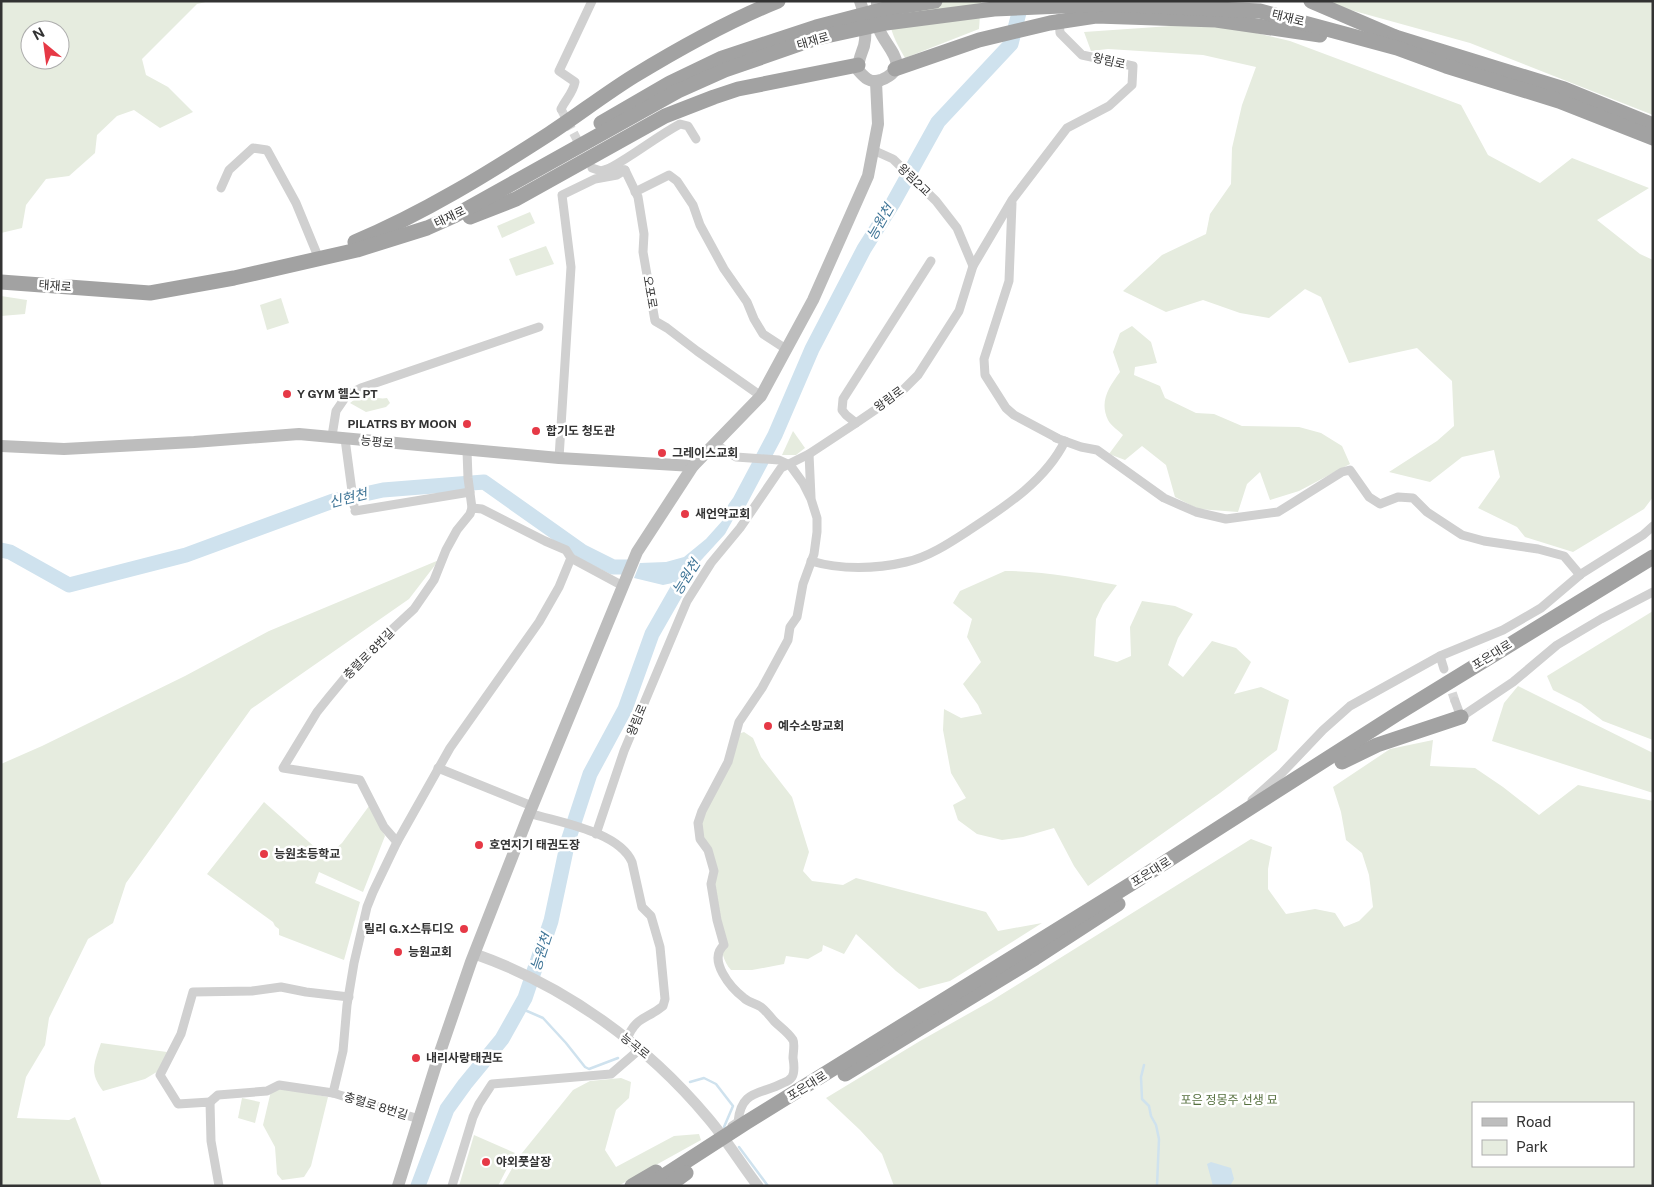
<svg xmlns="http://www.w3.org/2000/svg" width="1654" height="1187" font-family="'Public Sans','Noto Sans KR',sans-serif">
<rect width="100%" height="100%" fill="#fff"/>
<g fill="#e6ecdf" fill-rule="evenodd">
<path d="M1,1H210L197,4L142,59L146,75L168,87L193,112L160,128L134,110L117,116L97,135L95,153L69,176L46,179L26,205L22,228L1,233ZM30,30H60V60H30Z"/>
<path d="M887,1H981L979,29L905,58C893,38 888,25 887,1Z"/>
<polygon points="1318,1 1653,1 1653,115 1470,43"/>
<polygon points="1214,23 1290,41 1461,105 1488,155 1540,183 1572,158 1649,188 1597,220 1640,254 1653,260 1653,497 1644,509 1573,552 1525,537 1517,527 1478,508 1500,477 1494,450 1462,457 1430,482 1389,472 1437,441 1454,426 1452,381 1417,348 1349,363 1321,297 1305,289 1269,318 1240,313 1203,300 1166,312 1123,291 1162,255 1206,234 1210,214 1231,184 1232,148 1242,105 1256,67 1203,55 1108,49 1091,51 1084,32"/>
<polygon points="530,212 535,223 502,238 497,226"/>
<polygon points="546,246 554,264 516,276 509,259"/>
<polygon points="1,296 27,300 25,314 1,316"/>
<polygon points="281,298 289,323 267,330 260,305"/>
<path d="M1132,326L1151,342L1157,363L1135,367L1134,375L1160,386L1165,398L1196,413L1214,414L1242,426L1299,427L1321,433L1342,446L1350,464L1299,491L1270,500L1260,472L1247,484L1238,512L1198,509L1175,497L1166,465L1142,446L1125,460L1109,454L1123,435C1119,431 1111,426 1108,420C1099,401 1109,387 1120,372L1113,352L1120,333Z"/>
<path d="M362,394C371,395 378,400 387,398L390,403L386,407L366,412L350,403Z"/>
<polygon points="793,431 805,448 796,455 782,455"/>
<polygon points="484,482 522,509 522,510 508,501 484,490 472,489 472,483"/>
<polygon points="439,560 409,599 251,709 126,883 113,923 88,939 49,1018 45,1045 26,1077 17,1118 69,1120 75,1117 102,1186 1,1186 1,764 42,746 185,676 269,631"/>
<path d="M1005,571C1043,571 1080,578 1117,585L1103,604L1096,619L1094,656L1117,662L1131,656L1130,627L1142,601L1175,606L1193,614L1178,638L1168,665L1183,677L1212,641L1236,648L1251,662L1234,694L1261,687L1289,700L1277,750L1220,793L1088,886L1074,866L1054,828L1023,837L1002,840L977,834L958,820L953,805L966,798L951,773L943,730L944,709L961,718L982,714L978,705L963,684L981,662L967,637L972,619L953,603L960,591Z"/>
<polygon points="1653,611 1653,740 1603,721 1581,704 1553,690 1547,676"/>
<polygon points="1518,686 1653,753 1653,793 1492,741 1504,703"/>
<path d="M744,732L753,738L761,757L792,797L809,852L803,871L812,881L843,885L856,878L986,912L998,931L1042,923L950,981L919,989L896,971L856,934L844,954L823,945L822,951L808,959L786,956L784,964L752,970H731C716,954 720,916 716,895C712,870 703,847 701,822L738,734Z"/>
<path d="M1433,740L1430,766L1475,768L1503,787L1539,815L1578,785L1653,801V1186H894L882,1154L860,1130L826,1098L920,1041L991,1001L1251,839L1272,847L1268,869V889L1286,914L1315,909L1335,913L1344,927L1359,921L1373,907L1369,875L1362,853L1346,840L1341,812L1333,787L1390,749ZM1473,1103H1633V1166H1473Z"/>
<polygon points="264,802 318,850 327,856 342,843 369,806 385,836 363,892 319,872 315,883 360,902 344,960 279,935 279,929 275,926 273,922 207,874"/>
<path d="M101,1043L167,1052L160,1070L145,1079L103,1091C89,1072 94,1064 101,1043Z"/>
<polygon points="621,1078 631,1082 629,1098 616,1110 605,1150 616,1167 674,1136 699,1134 701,1140 618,1186 502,1186 518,1158 573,1090 590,1081"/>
<polygon points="280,1088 328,1097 311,1166 304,1177 282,1180 277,1174 275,1147 263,1125 271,1091"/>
<polygon points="242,1098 260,1102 255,1123 238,1118"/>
<polygon points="474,1135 515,1153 498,1186 459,1186"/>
</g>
<g fill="#cfe2ee">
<polygon points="749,485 740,507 725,534 682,581 663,585 634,578 640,563 666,562 684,557 706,539 740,501"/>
<polygon points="1211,1162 1231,1168 1234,1179 1230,1186 1213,1186 1207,1164"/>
</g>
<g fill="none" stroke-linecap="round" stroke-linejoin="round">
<g stroke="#cfe2ee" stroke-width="2.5">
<polyline points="520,1008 543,1018 566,1043 585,1067 589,1069 618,1058"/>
<polyline points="1144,1065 1141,1077 1142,1099 1149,1106 1151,1116 1156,1125 1159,1139 1157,1186"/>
<polyline points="690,1082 704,1078 716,1084 733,1106 724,1127"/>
<polyline points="739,1147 768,1186"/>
</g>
<g stroke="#cfe2ee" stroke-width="15">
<polyline points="735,508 740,501 775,435 812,349 864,249 893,203 938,122 1011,44 1022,1"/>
<polyline points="1,550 10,552 69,585 186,555 333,501 383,490 484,482 583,552 613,567 628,567"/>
<polyline points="418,1186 447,1109 465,1084 502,1039 525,998 551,921 568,841 590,774 625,709 652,634 692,564"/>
</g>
<g stroke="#d6d6d6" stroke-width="9" stroke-dasharray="9 4.5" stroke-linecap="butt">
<polyline points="561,109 582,149"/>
<polyline points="1448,680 1455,701"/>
</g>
<g stroke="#d0d0d0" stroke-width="9">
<path d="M561,109C566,99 573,93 575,82L559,71L592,1"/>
<polyline points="873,150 893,159 936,201 957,228 973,266"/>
<polyline points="592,168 601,171 610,168 625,170 638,197 644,234 643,252 655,321 667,328 697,351 761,396"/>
<path d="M610,168C634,155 656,137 680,124L688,126L696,139"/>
<polyline points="221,188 229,170 253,148 267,150 296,203 317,254"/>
<polyline points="635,192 669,175 677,181 693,205 700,225 724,269 747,302 754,319 763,334 786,349"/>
<polyline points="1012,203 1009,281 984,359 985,375 1006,408 1014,415 1057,438"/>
<polyline points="856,423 846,415 842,410 843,399 931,261"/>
<polyline points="332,436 336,411 347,395 361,388 539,327"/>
<polyline points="1056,438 1081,447 1097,450 1164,498 1196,512 1226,519 1278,512 1342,472 1350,470 1369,497 1380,504 1398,497 1413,498 1427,512 1462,535 1484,541 1538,549 1564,556 1580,575"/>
<polyline points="345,439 354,506"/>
<path d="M715,444L736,457L779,460L790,465L803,483L811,499L817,518V532L814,554L803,584L797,617L790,627L788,640L762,688L739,722L728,762L702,811L698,823L700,839L708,850L714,871L711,884L717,920L724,945C707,960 731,988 744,998C749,1003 756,1003 761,1007C766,1011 770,1016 774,1021C780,1027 788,1032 793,1040C795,1044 793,1053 793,1058C794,1064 795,1072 792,1077C790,1080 786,1082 783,1083C761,1095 741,1089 738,1122L732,1126"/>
<polyline points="467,451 468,478 472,508"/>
<polyline points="809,454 811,497"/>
<polyline points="559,458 571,267 562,195 595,179 617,175 625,170"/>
<polyline points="355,511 470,492"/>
<path d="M811,561C841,570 876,569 906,562C929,557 951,542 971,529C1006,506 1046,480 1065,441"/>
<polyline points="1440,656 1444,669"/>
<polyline points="1455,701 1461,717 1513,682 1557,645 1601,619 1653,592"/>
<polyline points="438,768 532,806"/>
<polyline points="1252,800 1282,773 1323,730 1350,706 1440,656 1503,630 1541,608 1581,574 1643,535 1653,526"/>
<path d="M529,813C560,823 618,831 632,862L642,907L651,916L660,947L665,999L663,1006C646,1020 636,1016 627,1039"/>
<polyline points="596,834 624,751 687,601 711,563 740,528 781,468 809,454 856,423 900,393 918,375 959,311 973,266 1012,200 1067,128 1109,106 1132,85 1133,66 1082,55 1060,33 1059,18"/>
<polyline points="397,842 384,827 360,780 283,768 317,712 329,697 358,662 377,646 387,634 414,609 434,580 446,550 457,530 470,514 472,508 482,509 545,541 566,550 571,558"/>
<polyline points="210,1102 218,1095 267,1091 279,1085 333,1093"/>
<polyline points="419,1119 333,1093 343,1051 347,1005 354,963 367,907 373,892 397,842 450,748 539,622 559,587 571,558 623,586"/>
<polyline points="219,1186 211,1141 210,1102 178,1104 160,1075 181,1034 193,992 252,991 281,987 306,992 349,997"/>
<polyline points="452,1186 473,1117 479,1104 492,1084 611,1074 640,1049"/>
</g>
<path stroke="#d0d0d0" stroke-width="11" d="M475,954C566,986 647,1045 708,1118C726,1139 741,1164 758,1186"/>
<g stroke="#bdbdbd" stroke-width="12">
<path d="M860,1C865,14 867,33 864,46C861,55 858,60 858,70C864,77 870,84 881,80C914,67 885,47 879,29C876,21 877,10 877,1"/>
<polyline points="1,446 64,449 194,442 299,434 559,458 693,466"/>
<polyline points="398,1186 439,1055 471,962 527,819 637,552 693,466 761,396 813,300 868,176 878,124 876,82"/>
</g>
<g stroke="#a2a2a2" stroke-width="15">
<polyline points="1311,1 1395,37"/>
<polyline points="1395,37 1564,89 1653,125"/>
<polyline points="895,69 979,40 1050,23 1096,16 1216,20 1320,35"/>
<polyline points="601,123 670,83 722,58 816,27 885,9 935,1"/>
<polyline points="470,217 516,199 665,116 714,97 738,89 858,65"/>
<path d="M355,242C424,213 487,174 549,134C578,115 605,94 634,76C680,48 728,21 778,1"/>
<polyline points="1,282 150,293 234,278 357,250 427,228 454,216 678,91 725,70 817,38 886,23 994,9 1108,4 1260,11 1397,48 1446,66 1559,101 1653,138"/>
<polyline points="1342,762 1377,745 1461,717"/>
<polyline points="845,1074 1035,958 1118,904"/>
<polyline points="632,1186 656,1172"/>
<polyline points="648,1186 747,1122 1139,879 1397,714 1653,557"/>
<polyline points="668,1186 686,1173"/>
</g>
</g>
<g fill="#e63946" stroke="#fff" stroke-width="2">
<circle cx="287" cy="394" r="5"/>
<circle cx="467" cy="424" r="5"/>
<circle cx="536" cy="431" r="5"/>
<circle cx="662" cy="453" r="5"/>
<circle cx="685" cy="514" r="5"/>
<circle cx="768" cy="726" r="5"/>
<circle cx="479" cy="845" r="5"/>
<circle cx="264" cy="854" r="5"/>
<circle cx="464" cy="929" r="5"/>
<circle cx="398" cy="952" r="5"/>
<circle cx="416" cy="1058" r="5"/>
<circle cx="486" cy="1162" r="5"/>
</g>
<g text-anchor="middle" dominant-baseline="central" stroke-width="5" stroke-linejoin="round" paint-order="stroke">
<g font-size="12" fill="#333" stroke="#fff">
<text transform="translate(1288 18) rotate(14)">태재로</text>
<text transform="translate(813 41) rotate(-16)">태재로</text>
<text transform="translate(1109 61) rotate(13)">왕림로</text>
<text transform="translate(914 180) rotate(44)">왕림2교</text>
<text transform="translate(450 217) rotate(-26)">태재로</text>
<text transform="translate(55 286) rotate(4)">태재로</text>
<text transform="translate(650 292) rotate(80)">오포로</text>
<text transform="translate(889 399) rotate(-36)">왕림로</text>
<text transform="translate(377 442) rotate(6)">능평로</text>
<text transform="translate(369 654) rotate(-45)">충렬로 8번길</text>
<text transform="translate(1492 655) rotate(-32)">포은대로</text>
<text transform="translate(637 720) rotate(-67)">왕림로</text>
<text transform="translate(1151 872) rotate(-32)">포은대로</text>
<text transform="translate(635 1046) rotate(39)">능곡로</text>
<text transform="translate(807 1086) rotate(-32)">포은대로</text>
<text transform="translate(376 1106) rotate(17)">충렬로 8번길</text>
</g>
<g font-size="12" font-weight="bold" fill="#333" stroke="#fff" text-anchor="start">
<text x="297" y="394">Y GYM 헬스 PT</text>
<text x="457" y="424" text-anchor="end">PILATRS BY MOON</text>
<text x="546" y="431">합기도 청도관</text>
<text x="672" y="453">그레이스교회</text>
<text x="695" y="514">새언약교회</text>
<text x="778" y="726">예수소망교회</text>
<text x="489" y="845">호연지기 태권도장</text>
<text x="274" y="854">능원초등학교</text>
<text x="454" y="929" text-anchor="end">릴리 G.X스튜디오</text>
<text x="408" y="952">능원교회</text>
<text x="426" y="1058">내리사랑태권도</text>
<text x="496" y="1162">야외풋살장</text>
</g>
<g font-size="12" fill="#56703f" stroke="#fff">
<text x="1229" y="1100">포은 정몽주 선생 묘</text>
</g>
<g font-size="14" font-style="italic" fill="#3f7597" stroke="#fff">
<text transform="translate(880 222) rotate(-60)">능원천</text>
<text transform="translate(348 498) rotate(-14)">신현천</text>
<text transform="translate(686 577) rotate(-58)">능원천</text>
<text transform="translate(541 952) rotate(-72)">능원천</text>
</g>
</g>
<rect width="1654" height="1187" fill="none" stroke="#333333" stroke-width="5"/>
<rect x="1472" y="1102" width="162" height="65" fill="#ffffff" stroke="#adadad"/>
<rect x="1482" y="1118" width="25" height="8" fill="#bdbdbd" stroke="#adadad"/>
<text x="1516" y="1127" font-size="15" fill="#333333">Road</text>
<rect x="1482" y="1140" width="25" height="15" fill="#e6ecdf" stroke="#adadad"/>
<text x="1516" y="1152" font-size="15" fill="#333333">Park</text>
<g transform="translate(45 45) rotate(331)"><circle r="24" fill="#ffffff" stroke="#adadad"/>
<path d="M0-4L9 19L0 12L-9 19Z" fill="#e63946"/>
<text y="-8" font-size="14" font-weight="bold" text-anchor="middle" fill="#333333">N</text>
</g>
</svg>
